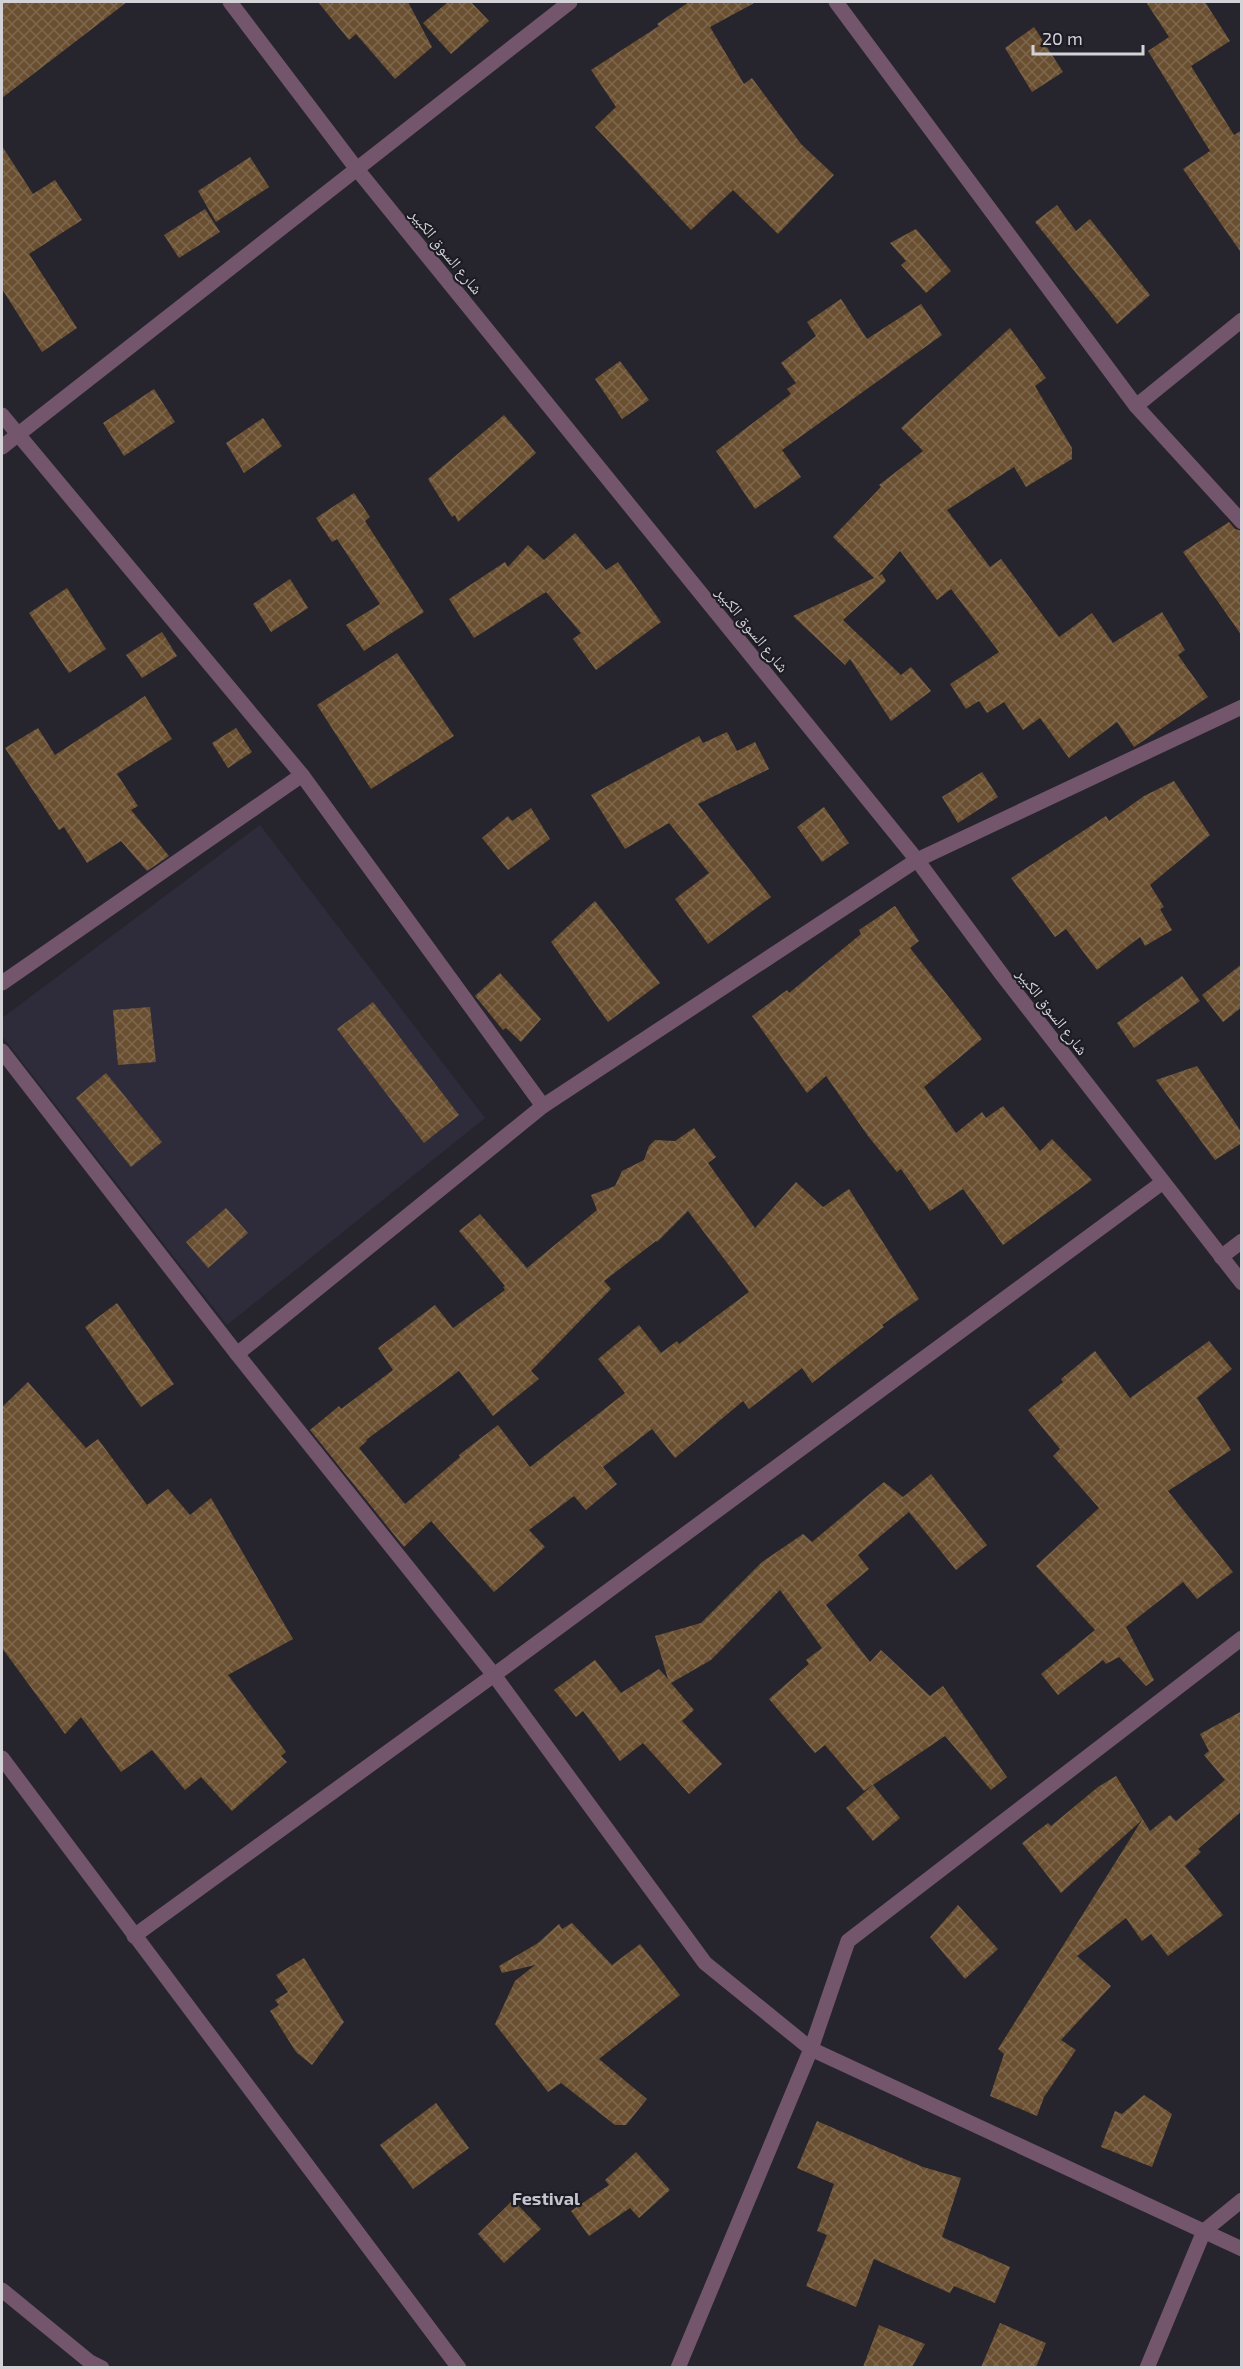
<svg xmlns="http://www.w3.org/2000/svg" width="1243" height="2369" font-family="'Exo 2','Noto Naskh Arabic',sans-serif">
<defs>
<pattern id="building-cross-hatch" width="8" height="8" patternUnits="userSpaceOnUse" patternTransform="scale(1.5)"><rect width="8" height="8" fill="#6a5030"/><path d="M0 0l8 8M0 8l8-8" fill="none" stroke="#7e684d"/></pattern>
</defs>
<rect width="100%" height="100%" fill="#26252d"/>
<polygon fill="#2e2c3a" points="260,825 485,1118 227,1325 2,1036 2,1018"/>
<g fill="url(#building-cross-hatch)" fill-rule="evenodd">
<polygon points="2,2 127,2 2,98"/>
<polygon points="318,2 408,2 432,47 395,79 356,34 349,40"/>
<polygon points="448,2 471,2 489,21 451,54 423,23"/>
<polygon points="689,2 756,2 710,27 744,84 752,78 801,144 834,175 778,234 733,190 691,230 595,127 616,107 591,70 659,26 657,24"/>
<polygon points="1146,2 1205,2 1230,41 1191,66 1234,135 1242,130 1242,254 1183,169 1210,151 1148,51 1169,37"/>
<polygon points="1034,27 1063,72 1032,92 1005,48"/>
<polygon points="2,146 33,194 55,180 82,220 29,254 77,328 42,352 2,289"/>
<polygon points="250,157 269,187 216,222 198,191"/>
<polygon points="1057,205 1076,231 1090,219 1150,295 1117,324 1035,222"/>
<polygon points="205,209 220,232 179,258 164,235"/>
<polygon points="916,229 951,271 926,293 901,265 906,261 890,243"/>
<polygon points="841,299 867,339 921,304 942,335 782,450 801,477 755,509 716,451 791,394 787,389 796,383 781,363 816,336 807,322"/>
<polygon points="1010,328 1046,378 1035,386 1072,448 1072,459 1026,487 1014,467 947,510 990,567 1001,559 1059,637 1092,613 1113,643 1162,612 1185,650 1178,655 1208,697 1134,747 1117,722 1069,758 1040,718 1023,730 1004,702 987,713 979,701 966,709 950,684 999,652 951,589 937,600 900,551 878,576 882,574 886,581 843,620 901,675 911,667 931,691 891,721 850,659 845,665 793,616 874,578 833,537 881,487 879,485 923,451 901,428"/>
<polygon points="620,361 649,400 622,419 595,379"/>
<polygon points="154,389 175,422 124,456 103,423"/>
<polygon points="504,415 536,453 458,522 455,515 452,517 428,479"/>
<polygon points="263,418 282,446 244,473 226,443"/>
<polygon points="354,493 370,517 365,521 424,612 364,651 346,625 380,604 337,539 332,542 316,518"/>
<polygon points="1229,522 1235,529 1242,531 1242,636 1183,552"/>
<polygon points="575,533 606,570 618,562 661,622 596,670 573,639 581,633 546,592 474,638 449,599 505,562 508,567 528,545 544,560"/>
<polygon points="290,579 308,608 271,632 253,604"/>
<polygon points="67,588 106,649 69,673 29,613"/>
<polygon points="162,632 177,656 142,678 126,655"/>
<polygon points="397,653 454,736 371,789 317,705"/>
<polygon points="145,696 172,739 117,774 138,806 131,810 169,856 147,871 121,841 87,863 64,827 59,830 5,748 38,728 55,755"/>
<polygon points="236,728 252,752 228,768 212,743"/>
<polygon points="727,732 737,751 755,742 769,769 698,804 771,897 708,944 675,899 709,873 669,823 625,849 591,795 699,736 703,743"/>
<polygon points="982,772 998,797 958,823 942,797"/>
<polygon points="1174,781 1210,835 1150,885 1164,907 1160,909 1172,930 1145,946 1140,937 1097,970 1066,929 1055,937 1011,878 1106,816 1109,821 1144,796"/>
<polygon points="824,807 849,843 822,862 797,827"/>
<polygon points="531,808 550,839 508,870 482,838 508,816 512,821"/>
<polygon points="595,901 660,983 608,1022 551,942"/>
<polygon points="895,906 919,941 910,948 982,1039 924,1087 956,1133 982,1112 986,1118 1003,1106 1040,1151 1052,1139 1092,1180 1003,1245 963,1189 930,1211 901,1169 897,1172 868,1136 826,1076 807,1093 752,1016 787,990 789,993 861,934 859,930"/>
<polygon points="1242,964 1242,1007 1223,1022 1202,995"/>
<polygon points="500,973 541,1019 521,1042 506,1028 503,1030 475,996"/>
<polygon points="1182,976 1200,1001 1134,1048 1117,1023"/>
<polygon points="373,1002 459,1115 424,1143 337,1029"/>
<polygon points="150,1007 156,1062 118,1065 113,1010"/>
<polygon points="1197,1066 1242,1133 1242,1143 1215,1160 1156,1080"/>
<polygon points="106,1073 162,1142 131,1167 76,1098"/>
<path d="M694,1128L716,1157L708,1163L755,1228L796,1182L823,1207L849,1189L919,1299L882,1325L884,1327L812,1383L802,1368L749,1409L743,1401L675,1458L652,1429L603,1467L617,1484L586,1510L574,1496L529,1530L545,1547L494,1592L431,1521L404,1547L310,1430L339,1406L341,1409L393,1370L378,1348L435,1305L453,1328L505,1290L503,1287L505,1286L459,1231L480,1214L527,1268L597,1210L591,1195L615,1186L622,1171L644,1160L649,1146L655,1140L675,1141ZM688,1211L749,1292L679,1344L677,1341L661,1353L639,1325L598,1359L625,1393L530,1467L498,1425L459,1455L460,1457L405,1504L359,1448L367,1441L366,1440L459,1371L493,1416L539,1379L531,1371L611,1289L604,1281L656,1241L657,1242Z"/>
<polygon points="226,1208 248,1233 208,1268 186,1242"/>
<polygon points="117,1303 174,1384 141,1407 85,1327"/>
<polygon points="1209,1341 1232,1369 1197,1398 1231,1450 1168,1491 1233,1572 1197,1599 1183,1582 1126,1627 1154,1680 1146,1686 1119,1657 1106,1664 1103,1660 1058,1695 1041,1674 1095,1630 1036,1566 1099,1508 1053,1456 1060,1449 1028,1410 1063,1382 1061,1379 1095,1351 1130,1398"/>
<polygon points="28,1382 86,1448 98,1439 147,1505 168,1489 190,1515 211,1498 293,1639 228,1675 286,1752 281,1756 287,1762 232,1811 201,1777 185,1790 152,1750 121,1772 81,1717 65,1734 2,1648 2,1407"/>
<polygon points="931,1474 987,1545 956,1570 909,1512 858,1555 869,1569 826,1605 870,1662 881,1650 930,1696 943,1686 1007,1777 991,1790 945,1736 864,1791 825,1745 815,1753 769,1699 809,1664 806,1660 822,1648 780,1590 711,1660 671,1683 694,1710 682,1721 722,1764 689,1794 643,1743 620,1761 583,1711 576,1717 554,1690 595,1660 621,1693 659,1669 668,1679 655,1636 701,1623 762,1562 803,1534 812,1542 884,1482 903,1497"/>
<polygon points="1242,1711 1242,1811 1198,1849 1201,1852 1185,1866 1223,1915 1168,1956 1151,1934 1142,1941 1126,1918 1077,1956 1111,1986 1061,2040 1076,2050 1044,2097 1037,2116 990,2096 1004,2054 998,2049 1142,1820 1061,1893 1022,1843 1048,1823 1051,1826 1098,1787 1116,1776 1150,1831 1170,1815 1176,1821 1225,1780 1204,1755 1209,1751 1200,1734"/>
<polygon points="873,1785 900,1818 873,1841 846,1808"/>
<polygon points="958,1905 998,1949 965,1979 930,1937"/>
<polygon points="572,1923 612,1965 640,1944 680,1995 599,2059 647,2099 626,2125 615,2125 561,2083 548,2092 495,2024 515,1981 535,1965 502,1973 499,1966 538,1943 559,1924 562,1929"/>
<polygon points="304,1958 344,2022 312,2065 296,2052 270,2011 279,2005 275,2000 288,1992 276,1975"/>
<polygon points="1144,2095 1172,2114 1152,2167 1101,2147 1115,2111 1122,2114"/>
<polygon points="436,2103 469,2148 413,2189 380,2145"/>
<polygon points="817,2121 923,2167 961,2178 942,2237 1010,2267 995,2303 954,2286 950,2293 874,2259 856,2307 806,2286 827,2235 817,2231 834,2184 797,2168"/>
<polygon points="636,2152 670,2190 639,2218 630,2208 589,2236 571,2211 609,2185 605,2180"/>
<polygon points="513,2200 541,2229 504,2263 478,2234"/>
<polygon points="1000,2323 1046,2343 1036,2367 981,2367"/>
<polygon points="879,2325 925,2344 912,2367 863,2367"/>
</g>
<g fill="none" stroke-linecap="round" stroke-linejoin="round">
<g stroke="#73556c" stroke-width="15">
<polyline points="230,2 356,168 917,860 1003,976 1242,1283"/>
<polyline points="836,2 1136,406 1242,522"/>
<polyline points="1136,406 1242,320"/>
<polyline points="2,415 302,775 543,1106"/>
<polyline points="2,447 570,2"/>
<polyline points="2,983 302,775"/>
<polyline points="2,1051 237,1354 494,1675 705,1963 811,2049 1242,2249"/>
<polyline points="1221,1257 1242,1241"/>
<polyline points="237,1354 543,1106 917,860 1242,707"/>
<polyline points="2,1758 459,2368"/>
<polyline points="134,1936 494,1675 1163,1182"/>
<polyline points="2,2290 90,2362 102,2368"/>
<polyline points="678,2368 811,2049 848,1941 1242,1638"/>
<polyline points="1147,2368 1204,2231 1242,2200"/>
</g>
</g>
<g text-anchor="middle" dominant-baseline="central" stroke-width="4.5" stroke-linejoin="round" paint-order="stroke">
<g font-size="16" fill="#d2d2d7" stroke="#1d1c24">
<text transform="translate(447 251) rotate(51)">شارع السوق الكبير</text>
<text transform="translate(753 629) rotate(51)">شارع السوق الكبير</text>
<text transform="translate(1053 1011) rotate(52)">شارع السوق الكبير</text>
</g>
<g font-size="18" font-weight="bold" fill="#c5c5cf" stroke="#1d1c24">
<text x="546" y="2198">Festival</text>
</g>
</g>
<rect width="1243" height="2369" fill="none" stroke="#d2d2d7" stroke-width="6"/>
<path d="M1033 45v9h110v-9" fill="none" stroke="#d2d2d7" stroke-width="3"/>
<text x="1042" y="45" font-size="18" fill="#d2d2d7" stroke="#1d1c24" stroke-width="4.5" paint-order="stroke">20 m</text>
</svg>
